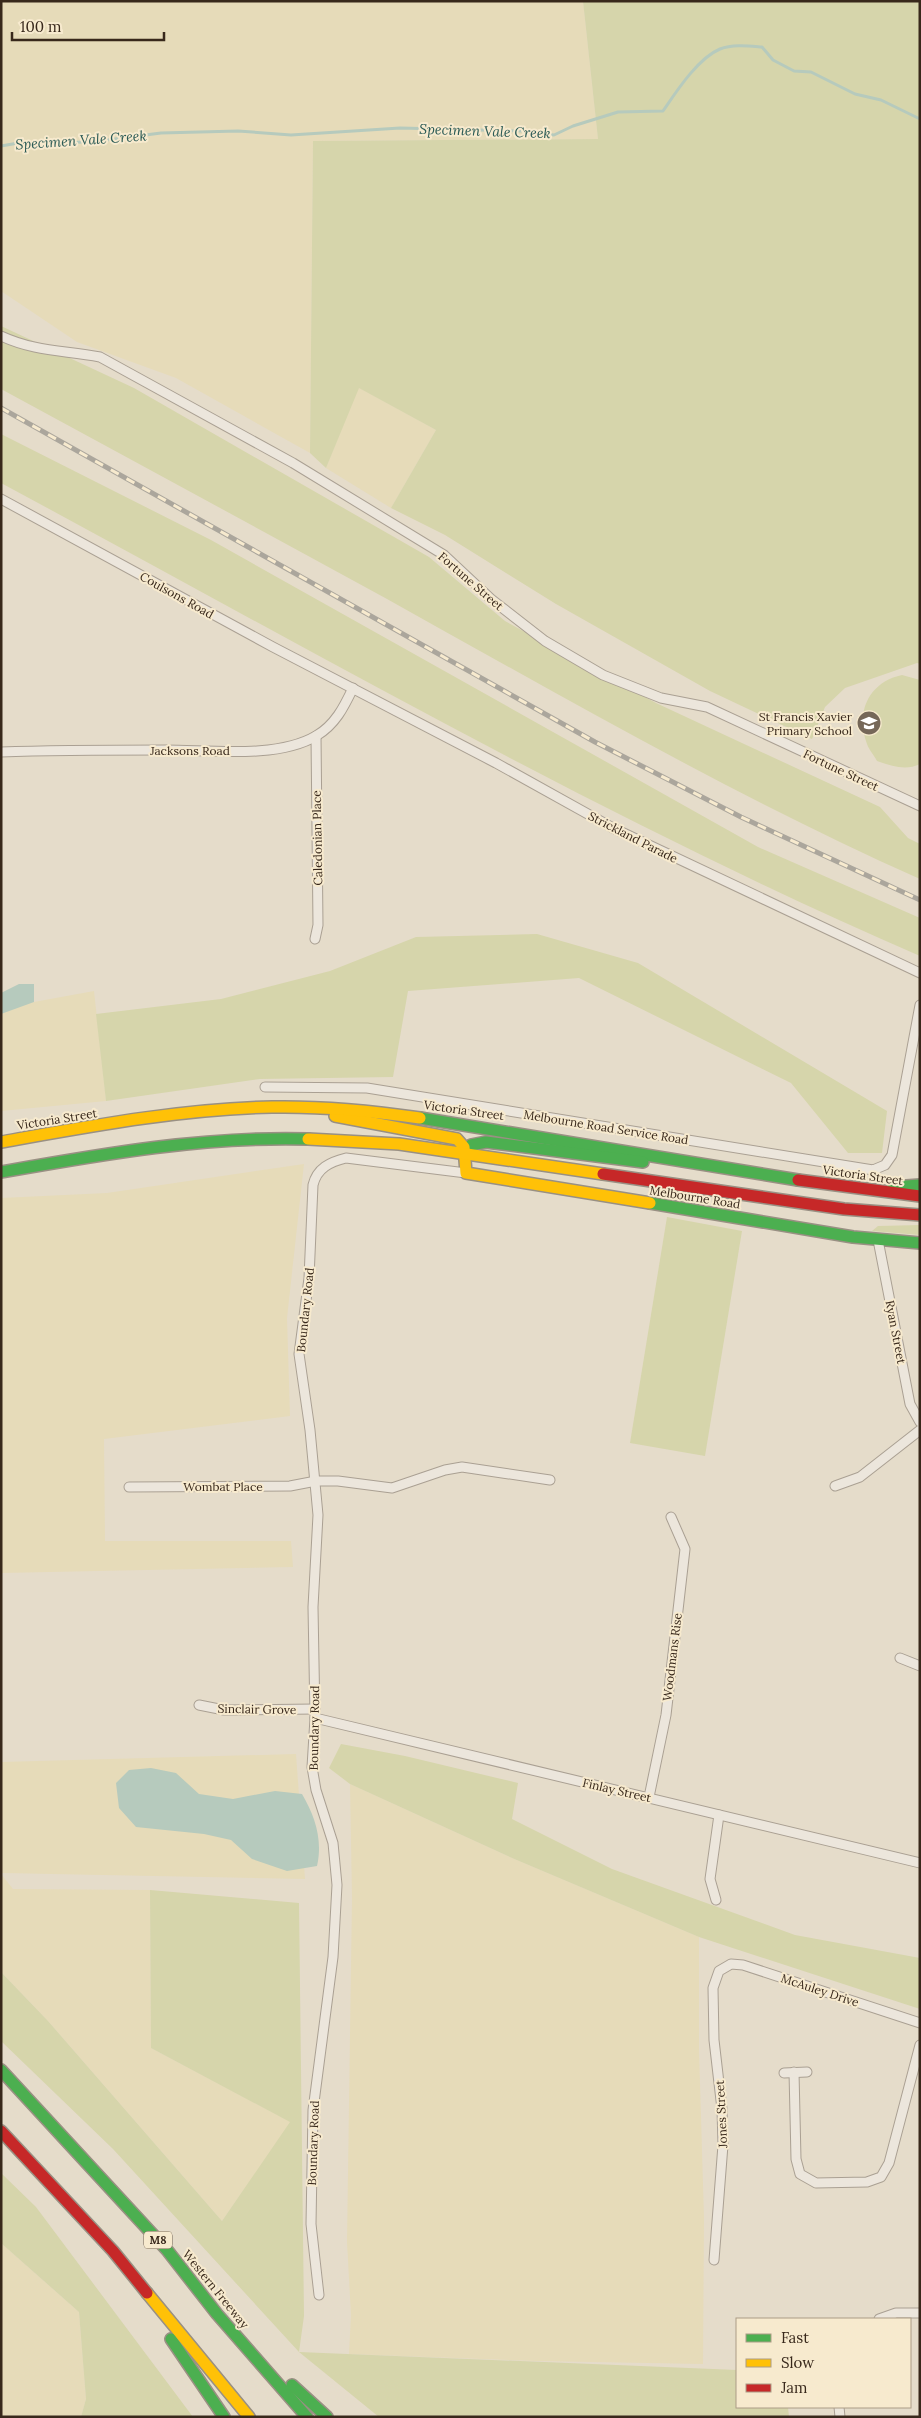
<svg xmlns="http://www.w3.org/2000/svg" width="921" height="2418" font-family="Lora,serif">
<rect width="100%" height="100%" fill="#e5dcca"/>
<g fill="#e6dbb9">
<polygon points="1,1 583,1 598,139 313,141 310,453 176,378 77,342 1,291"/>
<polygon points="358,387 436,430 391,508 326,468"/>
<polygon points="94,991 106,1101 1,1111 1,1008"/>
<polygon points="304,1164 287,1318 290,1416 104,1439 105,1541 291,1541 293,1567 1,1573 1,1198 107,1193"/>
<polygon points="296,1754 305,1879 1,1873 1,1762"/>
<polygon points="350,1784 512,1858 699,1937 699,2050 704,2218 703,2364 538,2361 349,2354 351,2315 347,2242 352,1898"/>
<polygon points="1,1874 13,1889 150,1890 151,2048 291,2122 222,2221 48,2021 1,1972"/>
<polygon points="1,2243 79,2312 86,2399 81,2417 1,2417"/>
</g>
<g fill="#d6d5ab">
<polygon points="583,1 920,1 920,664 917,663 845,688 825,707 812,739 710,691 556,604 445,535 391,508 436,430 359,388 326,468 310,453 313,141 598,139"/>
<path d="M1,326L134,388L429,557L505,621L656,703L880,807L908,838L920,844V879C736,797 563,697 387,599C259,529 130,459 1,389Z"/>
<path d="M1,434L211,540L758,847L920,918V956C608,821 313,651 14,490L1,483Z"/>
<path d="M902,675L920,680V764C906,771 891,766 877,761C874,755 869,750 867,744C855,712 869,682 902,675Z"/>
<polygon points="537,934 638,963 887,1111 882,1153 848,1153 791,1083 579,978 408,991 393,1077 260,1079 106,1101 96,1014 221,999 330,971 416,937"/>
<polygon points="667,1217 742,1231 705,1456 630,1443"/>
<polygon points="920,1225 920,1235 872,1231 878,1226"/>
<polygon points="341,1744 405,1756 518,1783 512,1819 612,1869 795,1935 920,1958 920,2009 699,1937 512,1858 350,1784 329,1768"/>
<polygon points="150,1890 299,1903 304,2316 299,2352 737,2370 737,2407 788,2407 789,2417 379,2417 299,2352 113,2149 1,2041 1,1972 48,2021 222,2221 290,2122 151,2048"/>
<polygon points="1,2173 36,2207 193,2417 81,2417 86,2399 79,2312 1,2243"/>
</g>
<g fill="#b6cabd">
<polygon points="19,984 34,984 34,1002 1,1014 1,993"/>
<path d="M151,1768L176,1773L199,1794L233,1799L275,1791L302,1794C315,1816 323,1840 317,1866L287,1871L252,1859L231,1840L204,1834L136,1827L119,1808L116,1783L129,1770Z"/>
</g>
<g fill="none" stroke-linecap="round" stroke-linejoin="round">
<path stroke="#b6cabd" stroke-width="3" d="M1,146L24,142L49,144L99,141L161,133L238,131L291,135L400,128L522,131L554,135L573,126L618,112L663,111C676,92 698,58 720,49C733,44 749,46 762,47L773,60L794,71L811,72L855,94L881,100L920,119"/>
<defs>
<g id="street">
<path d="M1,336C36,352 63,350 100,357L293,463L444,555L491,599L545,641L603,675L661,698L707,707L920,806"/>
<polyline points="1,499 273,647 496,763 613,828 920,973"/>
<path d="M1,752C56,750 111,750 166,750C210,750 277,759 316,736C335,725 344,707 353,688"/>
<polyline points="315,939 318,925 316,736"/>
<polyline points="265,1087 367,1088 873,1170 885,1165 892,1155 920,1005"/>
<polyline points="878,1240 910,1404 920,1422"/>
<polyline points="835,1486 860,1477 920,1430"/>
<polyline points="129,1487 290,1486 316,1481 338,1481 392,1488 445,1470 462,1467 550,1480"/>
<polyline points="900,1658 920,1666"/>
<polyline points="199,1705 224,1710 315,1709"/>
<polyline points="315,1718 920,1863"/>
<polyline points="649,1797 666,1715 685,1549 671,1517"/>
<polyline points="716,1900 710,1879 719,1815"/>
<polyline points="794,2072 796,2159 800,2174 816,2183 867,2182 881,2177 889,2163 920,2045"/>
<polyline points="784,2073 807,2072"/>
<polyline points="714,2260 723,2145 722,2109 714,2040 713,1988 719,1971 731,1964 743,1965 920,2023"/>
<path d="M319,2295L311,2224L313,2110L333,1957L337,1885L333,1843L316,1790L312,1767L315,1718L313,1607L318,1515L310,1430L299,1354L309,1278L313,1185C317,1168 330,1162 346,1158L466,1173"/>
<polyline points="879,2319 896,2313 920,2313"/>
<polyline points="839,2407 840,2417"/>
</g>
<g id="fast">
<polyline points="420,1118 798,1180"/>
<polyline points="465,1154 471,1145 486,1142 643,1162"/>
<path d="M1,1172C103,1154 204,1136 308,1139"/>
<polyline points="893,1187 920,1185"/>
<polyline points="650,1203 853,1237 920,1243"/>
<polyline points="1,2070 167,2250 217,2314 307,2417"/>
<polyline points="171,2339 224,2417"/>
<polyline points="292,2385 327,2417"/>
</g>
<g id="slow">
<polyline points="335,1116 457,1139 464,1147 466,1173 650,1203"/>
<polyline points="308,1139 399,1144 603,1174"/>
<path d="M1,1142C91,1126 181,1109 272,1107C322,1106 372,1111 420,1118"/>
<polyline points="147,2293 249,2417"/>
</g>
<g id="jam">
<polyline points="603,1174 844,1209 920,1215"/>
<polyline points="798,1180 920,1196"/>
<polyline points="1,2131 113,2251 147,2293"/>
</g>
</defs>
<use href="#street" stroke="#aaa093" stroke-width="11"/>
<use href="#fast" stroke="#999083" stroke-width="14"/>
<use href="#slow" stroke="#999083" stroke-width="14"/>
<use href="#jam" stroke="#999083" stroke-width="14"/>
<use href="#street" stroke="#ece6dc" stroke-width="9"/>
<use href="#fast" stroke="#4caf50" stroke-width="11"/>
<use href="#slow" stroke="#ffc107" stroke-width="11"/>
<use href="#jam" stroke="#c62828" stroke-width="11"/>
<defs>
<polyline id="rail" points="1,408 595,742 741,817 920,900"/>
</defs>
<use href="#rail" stroke="#aba69c" stroke-width="5"/>
<use href="#rail" stroke="#f7eace" stroke-width="3" stroke-dasharray="9" stroke-linecap="butt"/>
</g>
<defs>
<symbol id="school-disc" viewBox="-11 -11 22 22"><circle r="9.5" fill="#756758" stroke="#f7eace"/><path d="M0-5L7-2L0 1L-7-2ZM-4 1L0 2.5L4 1V4Q0 6-4 4Z" fill="#fff"/></symbol>
</defs>
<g fill-rule="evenodd">
<use href="#school-disc" x="855" y="709" width="28" height="28"/>
</g>
<g text-anchor="middle" dominant-baseline="central" stroke-width="4" stroke-linejoin="round" paint-order="stroke">
<rect fill="#f7eace" stroke="#716251" stroke-width="1" x="144" y="2231.5" width="28" height="17" rx="4"/>
<g font-size="11" font-weight="bold" fill="#38281b">
<text x="158" y="2240">M8</text>
</g>
<g font-size="12" fill="#38281b" stroke="#f7eace">
<text transform="translate(471 581) rotate(41)">Fortune Street</text>
<text transform="translate(177 595) rotate(29)">Coulsons Road</text>
<text x="190" y="750">Jacksons Road</text>
<text transform="translate(841 770) rotate(25)">Fortune Street</text>
<text transform="translate(633 837) rotate(27)">Strickland Parade</text>
<text transform="translate(317 838) rotate(-91)">Caledonian Place</text>
<text transform="translate(464 1110) rotate(8)">Victoria Street</text>
<text transform="translate(57 1119) rotate(-9)">Victoria Street</text>
<text transform="translate(606 1127) rotate(9)">Melbourne Road Service Road</text>
<text transform="translate(863 1175) rotate(8)">Victoria Street</text>
<text transform="translate(695 1197) rotate(9)">Melbourne Road</text>
<text transform="translate(305 1310) rotate(-84)">Boundary Road</text>
<text transform="translate(896 1332) rotate(79)">Ryan Street</text>
<text x="223" y="1486">Wombat Place</text>
<text transform="translate(672 1657) rotate(-83)">Woodmans Rise</text>
<text transform="translate(257 1709) rotate(1)">Sinclair Grove</text>
<text transform="translate(314 1728) rotate(-89)">Boundary Road</text>
<text transform="translate(617 1790) rotate(13)">Finlay Street</text>
<text transform="translate(820 1990) rotate(18)">McAuley Drive</text>
<text transform="translate(721 2114) rotate(-93)">Jones Street</text>
<text transform="translate(313 2143) rotate(-88)">Boundary Road</text>
<text transform="translate(216 2289) rotate(51)">Western Freeway</text>
</g>
<g font-size="12" fill="#38281b" stroke="#f7eace" text-anchor="end">
<text x="852" y="716">St Francis Xavier<tspan x="852" dy="14">Primary School</tspan></text>
</g>
<g font-size="14" font-style="italic" fill="#295954" stroke="#f7eace">
<text transform="translate(485 131) rotate(2)">Specimen Vale Creek</text>
<text transform="translate(81 140) rotate(-4)">Specimen Vale Creek</text>
</g>
</g>
<rect width="921" height="2418" fill="none" stroke="#38281b" stroke-width="5"/>
<rect x="736" y="2318" width="175" height="90" fill="#f7eace" stroke="#ab9c86"/>
<rect x="746" y="2334" width="25" height="8" fill="#4caf50" stroke="#ab9c86"/>
<text x="781" y="2343" font-size="15" fill="#38281b">Fast</text>
<rect x="746" y="2359" width="25" height="8" fill="#ffc107" stroke="#ab9c86"/>
<text x="781" y="2368" font-size="15" fill="#38281b">Slow</text>
<rect x="746" y="2384" width="25" height="8" fill="#c62828" stroke="#ab9c86"/>
<text x="781" y="2393" font-size="15" fill="#38281b">Jam</text>
<path d="M12 32v8h152v-8" fill="none" stroke="#38281b" stroke-width="2.5"/>
<text x="20" y="32" font-size="15" fill="#38281b" stroke="#f7eace" stroke-width="4" paint-order="stroke">100 m</text>
</svg>
